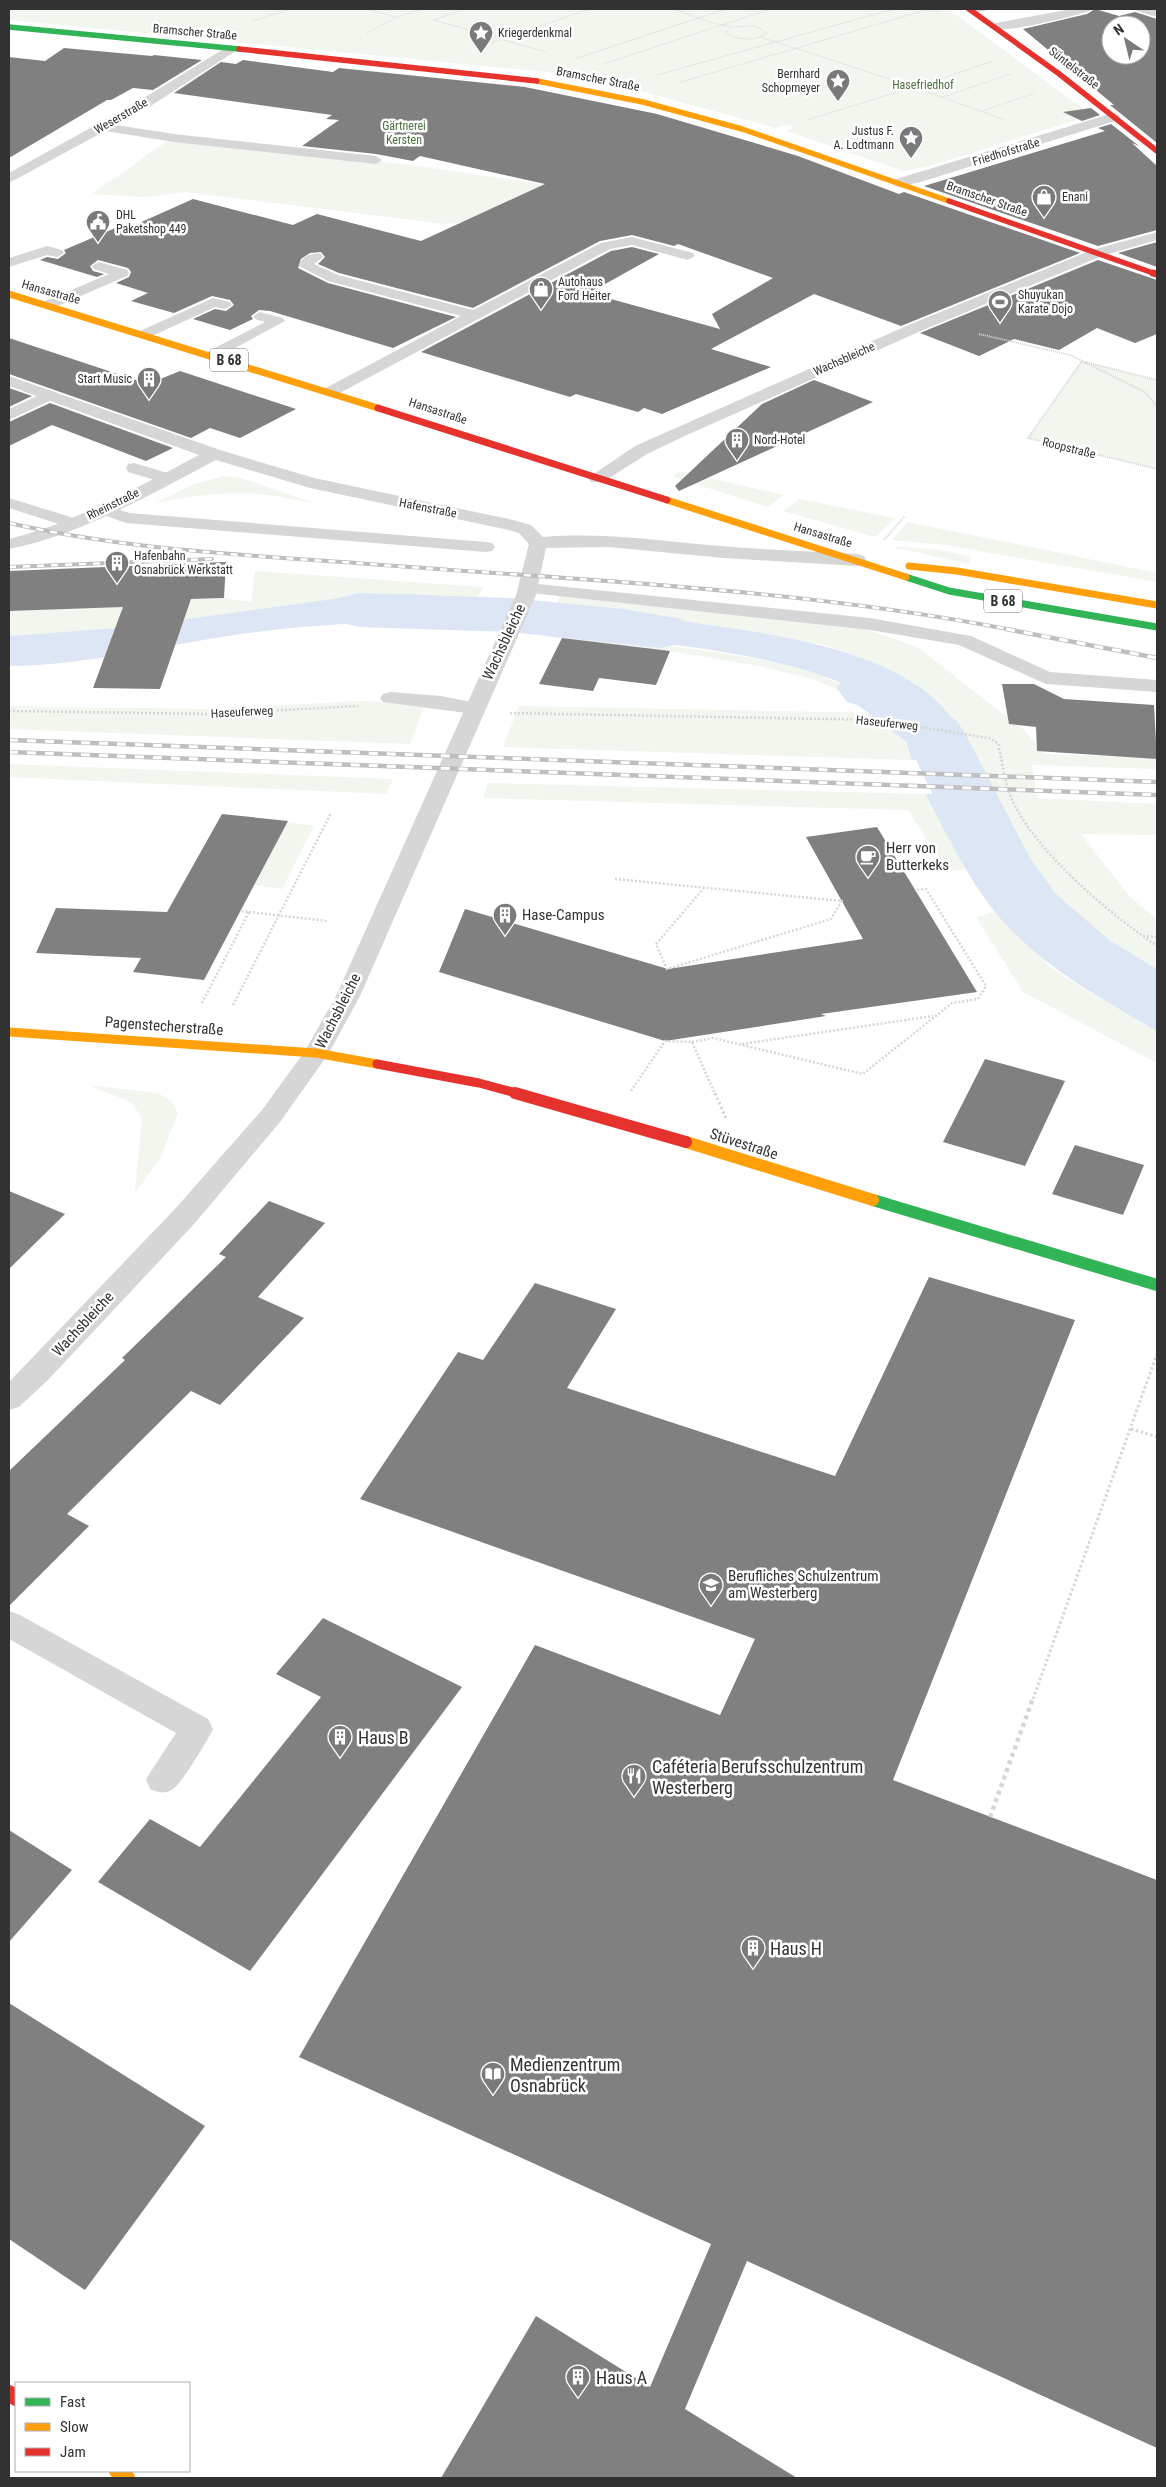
<svg xmlns="http://www.w3.org/2000/svg" width="1166" height="2487" font-family="'Roboto Condensed',sans-serif">
<rect width="100%" height="100%" fill="#fff"/>
<g fill="#f1f6ee">
<path d="M9,9H948L1092,115L930,166L903,171L786,131L794,128C787,124 783,125 776,128L633,89L557,73L9,20Z"/>
<polygon points="170,139 419,166 574,189 464,222 445,224 184,192 145,197 92,194"/>
<polygon points="1082,361 1157,380 1157,469 1028,438"/>
<polygon points="679,471 784,495 768,507 673,477"/>
<path d="M224,476L241,478L317,504C300,501 284,497 267,495C230,490 191,496 155,503L194,484Z"/>
<polygon points="799,499 895,518 875,537 783,511"/>
<polygon points="908,522 1157,573 1157,582 945,545 892,540"/>
<polygon points="889,546 941,550 972,557 968,564"/>
<polygon points="255,571 483,587 478,598 411,594 340,598 129,627 9,636 9,611 162,605 163,600 224,598 251,602"/>
<polygon points="560,596 868,630 917,647 1023,729 1044,754 1157,758 1157,769 1032,765 1037,798 1157,804 1157,835 1081,834 1129,896 1157,919 1157,976 1098,938 1060,904 1027,863 986,796 967,750 901,731 912,760 503,747 519,706 884,713 879,708 813,679 759,666 670,651 543,636 545,631 724,653 782,664 821,675 868,697 892,713 903,677 865,659 825,645 745,630 557,603"/>
<polygon points="362,701 425,705 410,744 9,729 9,706 206,709"/>
<polygon points="9,764 393,779 386,794 9,777"/>
<polygon points="488,783 925,794 966,869 947,871 908,810 483,798"/>
<polygon points="287,822 314,826 282,889 254,885"/>
<polygon points="995,912 1052,968 1079,986 1157,1031 1157,1063 1023,992 976,917"/>
<polygon points="88,1085 158,1093 172,1102 178,1113 161,1157 135,1193 142,1118 131,1102"/>
</g>
<g fill="#dce6f4">
<path d="M411,594L478,598L464,626C392,620 321,623 249,633C172,643 86,666 9,666V636L129,627L340,598Z"/>
<path d="M557,603C605,610 654,616 703,624C780,635 902,651 952,718C961,731 966,748 973,763L912,760C907,746 902,723 890,712C820,650 638,642 545,631Z"/>
<path d="M925,794L986,796C1009,834 1030,871 1059,903C1086,933 1123,956 1157,976V1031C1098,997 1040,966 995,912C967,877 947,834 925,794Z"/>
</g>
<g fill="none" stroke-linecap="round" stroke-linejoin="round">
<g fill="#dce6f4" fill-rule="evenodd">
<polygon points="359,593 510,598 623,609 682,619 690,631 682,643 661,648 510,632 359,627 339,622 330,610 339,598"/>
<polygon points="867,670 901,680 956,720 965,733 1031,860 1056,894 1109,940 1157,969 1157,1022 1132,1016 1059,970 1008,924 966,864 908,743 859,706 846,701 837,688 846,675"/>
</g>
</g>
<g fill="#808080" fill-rule="evenodd">
<path d="M1095,9L1119,16L1135,12L1157,19V143L1110,105H1114L1023,29L1087,14ZM1111,25H1141V55H1111Z"/>
<polygon points="64,48 152,56 154,55 202,60 153,90 133,88 111,100 107,100 9,158 9,57 45,61"/>
<polygon points="243,60 333,72 339,68 525,87 657,114 798,156 899,194 904,192 1080,253 901,326 814,294 711,349 771,367 662,414 644,408 638,412 576,394 570,397 421,352 611,251 632,247 659,254 589,293 720,329 712,314 773,278 678,244 674,246 632,235 600,241 473,308 339,273 318,264 325,257 321,252 310,253 301,259 298,268 328,283 456,317 393,348 270,311 259,310 251,316 253,319 230,330 193,319 215,309 226,311 234,305 230,300 212,296 174,313 131,301 148,293 116,283 129,277 131,272 128,268 98,260 90,266 93,271 104,274 97,277 40,260 47,257 58,259 66,253 64,250 120,226 128,228 193,199 293,225 317,214 421,241 545,184 420,156 413,161 376,154 302,146 339,120 326,119 332,115 174,93 221,62 236,64"/>
<polygon points="1091,108 1100,115 1082,121 1063,112"/>
<polygon points="1111,124 1139,146 1132,143 1157,166 1157,230 1098,246 924,186 1105,131 1098,128"/>
<polygon points="1157,242 1157,267 1118,253"/>
<polygon points="1098,260 1157,280 1157,334 1135,343 1097,328 1059,350 1014,339 979,356 920,333"/>
<polygon points="9,338 148,384 180,371 296,409 240,438 210,428 191,438 9,374"/>
<polygon points="814,380 873,402 679,491 675,486 762,404"/>
<polygon points="9,388 32,396 9,407"/>
<polygon points="50,403 173,448 146,461 52,425 9,446 9,422"/>
<polygon points="226,562 224,598 191,599 160,689 93,688 123,607 9,611 9,571"/>
<polygon points="562,638 670,651 656,685 599,678 593,691 539,684"/>
<polygon points="1002,684 1034,684 1064,699 1154,705 1157,759 1037,751 1036,727 1009,724"/>
<polygon points="222,814 288,821 204,980 133,972 141,958 36,953 56,908 167,912"/>
<polygon points="877,827 977,992 821,1014 826,1016 665,1041 439,972 465,909 668,969 863,939 806,837"/>
<polygon points="985,1059 1065,1081 1025,1166 943,1142"/>
<polygon points="1075,1145 1144,1165 1123,1215 1052,1194"/>
<polygon points="9,1191 65,1214 9,1269"/>
<polygon points="269,1201 325,1223 258,1297 304,1318 220,1405 191,1391 67,1514 89,1526 9,1606 9,1471 125,1360 122,1358 226,1257 219,1254"/>
<polygon points="929,1277 1075,1320 893,1780 1157,1880 1157,2448 747,2261 685,2409 797,2478 441,2478 536,2316 650,2387 711,2244 299,2057 535,1645 720,1715 755,1639 360,1499 458,1352 483,1360 535,1283 616,1309 567,1388 835,1476"/>
<polygon points="323,1618 462,1687 250,1971 98,1882 150,1819 200,1847 321,1697 276,1674"/>
<polygon points="9,1830 72,1870 9,1942"/>
<polygon points="9,2003 205,2126 85,2290 9,2239"/>
</g>
<g fill="none" stroke-linecap="round" stroke-linejoin="round">
<g stroke="#d6d6d6" stroke-width="1" stroke-dasharray="1 1" stroke-linecap="butt">
<polyline points="367,9 395,17"/>
<polyline points="465,9 434,20 546,52"/>
<polyline points="674,9 709,22 731,27"/>
<polyline points="253,21 291,9"/>
<path d="M755,26L767,33C755,42 738,40 725,33L731,27Z"/>
<polyline points="367,33 395,18 421,9"/>
<polyline points="761,37 905,84"/>
<polyline points="484,45 590,9"/>
<polyline points="577,58 726,9"/>
<polyline points="603,64 771,9"/>
<polyline points="657,75 894,9"/>
<polyline points="681,82 926,10 939,12"/>
<polygon points="905,84 922,85 926,88 913,91 904,90 902,87"/>
<polyline points="923,85 993,61"/>
<polyline points="922,90 1005,120"/>
<polyline points="943,97 1011,74"/>
<polyline points="982,111 1035,93"/>
<polyline points="807,120 904,90"/>
<polyline points="399,144 423,127"/>
</g>
<g stroke="#d6d6d6" stroke-width="2" stroke-dasharray="1 1" stroke-linecap="butt">
<polyline points="979,334 1070,355 1082,361 1028,438 1157,469"/>
<polyline points="1082,361 1145,392 1157,406"/>
<polyline points="1085,362 1157,380"/>
<polyline points="884,540 905,516"/>
</g>
<g stroke="#d6d6d6" stroke-width="2.5" stroke-dasharray="2 2" stroke-linecap="butt">
<polyline points="9,711 211,714 358,706"/>
<path d="M510,713L877,720L989,738L998,743C1002,760 1004,779 1010,795C1033,851 1109,913 1157,946"/>
<polyline points="615,879 842,901 831,919 667,969 656,944 704,888"/>
<polyline points="249,912 327,921"/>
<polyline points="1143,936 1157,937"/>
<polyline points="202,1003 249,912 240,911"/>
<polyline points="233,1005 331,813"/>
<polyline points="692,1042 713,1038 863,1074 952,1003 978,999 986,986 926,889 915,890"/>
<polyline points="742,1044 933,1016"/>
<polyline points="631,1091 665,1041 692,1042 715,1094"/>
</g>
<g stroke="#d6d6d6" stroke-width="3" stroke-dasharray="2.5 2.5" stroke-linecap="butt">
<polyline points="715,1093 726,1118"/>
<polyline points="1131,1429 1157,1437"/>
<polyline points="1033,1699 1157,1354"/>
</g>
<polyline stroke="#d6d6d6" stroke-width="4.5" stroke-dasharray="4 4" stroke-linecap="butt" points="990,1817 1033,1698"/>
<g fill="#d6d6d6" fill-rule="evenodd">
<polygon points="966,9 987,9 985,11 967,12"/>
<polygon points="103,123 174,134 376,156 382,160 376,164 174,142 99,130 97,127 99,124"/>
<path d="M632,237L693,253L695,256L688,260L632,245L610,249L336,395L330,397L322,392L324,389L461,316L328,281L299,266C301,257 312,252 321,254L323,257L314,264L338,275L473,310L601,243Z"/>
<polygon points="47,246 62,250 64,253 57,257 47,255 9,267 9,258"/>
<polygon points="99,262 127,270 129,273 127,276 53,308 43,308 41,305 43,302 109,274 94,269 92,266"/>
<polygon points="213,298 230,302 232,305 225,309 215,307 150,337 145,339 137,334 140,331"/>
<polygon points="260,312 283,318 285,321 217,358 207,358 204,355 207,352 265,322 255,319 253,316"/>
<polygon points="50,390 58,395 56,398 9,420 9,409"/>
<polygon points="134,463 171,474 173,478 171,482 165,483 128,472 126,468 128,464"/>
<polygon points="9,498 77,519 80,523 77,527 71,528 9,508"/>
<polygon points="104,504 129,513 486,542 492,543 495,547 492,551 486,552 126,523 98,513 95,509 98,505"/>
<polygon points="528,583 870,618 971,636 1050,672 1157,680 1157,692 1046,684 959,645 870,630 522,592 519,588 522,584"/>
<polygon points="390,692 441,696 481,704 484,708 481,712 474,714 383,702 380,698 383,694"/>
<path d="M9,1611L20,1615L208,1719L213,1729C208,1740 182,1783 173,1789C165,1795 158,1792 150,1789L146,1779L176,1733L9,1639Z"/>
</g>
<g fill="#d6d6d6" fill-rule="evenodd">
<path d="M1072,9H1093L1087,12C1072,16 999,36 990,27L996,23Z"/>
<polygon points="1135,9 1157,10 1157,17 1137,11"/>
<polygon points="230,45 234,46 236,49 234,52 149,107 9,183 9,173 139,101"/>
<polygon points="1113,113 1118,114 1120,117 1118,120 921,182 898,187 891,183 893,180"/>
<polygon points="1157,232 1157,240 1102,256 923,330 687,435 647,454 603,482 591,482 588,478 635,446 911,324 1092,250"/>
<path d="M9,376L220,450L314,478L513,520L531,525L543,537C602,532 661,541 721,546C766,550 812,551 857,554L864,556L866,560L864,564L857,566L724,558L608,547L546,548L536,595L360,996L329,1053L280,1122L195,1223L48,1380L19,1407L9,1410V1382L175,1209L262,1110L305,1051L336,996L516,595L529,544L519,533L504,529L310,488L216,460C149,495 83,534 9,549V539C77,522 138,487 199,455L9,386Z"/>
</g>
<polyline stroke="#30b455" stroke-width="5.5" points="9,27 239,49"/>
<polyline stroke="#30b455" stroke-width="7" points="906,577 949,591 1157,627"/>
<polyline stroke="#30b455" stroke-width="12" points="873,1200 1157,1285"/>
<polyline stroke="#ff9f0a" stroke-width="5.5" points="537,81 643,102 742,129 949,201"/>
<g stroke="#ff9f0a" stroke-width="7">
<polyline points="9,294 378,408"/>
<polyline points="667,500 906,577"/>
<polyline points="909,566 957,571 1157,605"/>
</g>
<polyline stroke="#ff9f0a" stroke-width="9" points="9,1032 316,1053 377,1064"/>
<polyline stroke="#ff9f0a" stroke-width="12" points="686,1142 873,1200"/>
<polyline stroke="#ff9f0a" stroke-width="16" points="117,2471 127,2478"/>
<g stroke="#e5322d" stroke-width="5.5">
<polyline points="969,9 1058,73 1157,151"/>
<polyline points="239,49 537,81"/>
<polyline points="949,201 1156,274"/>
</g>
<g stroke="#e5322d" stroke-width="7">
<polyline points="1153,273 1157,274"/>
<polyline points="378,408 667,500"/>
</g>
<polyline stroke="#e5322d" stroke-width="9" points="377,1064 479,1083 520,1094"/>
<polyline stroke="#e5322d" stroke-width="12" points="515,1093 686,1142"/>
<polyline stroke="#e5322d" stroke-width="16" points="9,2393 16,2398"/>
<defs>
<g id="rail-far1">
<path d="M9,523C123,549 240,555 356,563C575,580 796,588 1012,630"/>
<polyline points="9,567 212,559"/>
</g>
<g id="rail">
<polyline points="1006,629 1157,658"/>
<polyline points="9,740 1157,782"/>
<polyline points="9,752 1157,795"/>
</g>
</defs>
<use href="#rail-far1" stroke="#bebebe" stroke-width="4"/>
<use href="#rail" stroke="#bebebe" stroke-width="4.5"/>
<use href="#rail-far1" stroke="#fff" stroke-width="2.5" stroke-dasharray="7" stroke-linecap="butt"/>
<use href="#rail" stroke="#fff" stroke-width="3" stroke-dasharray="9" stroke-linecap="butt"/>
</g>
<defs>
<symbol id="sight-pin" viewBox="-11 -11 22 30"><path d="M0 17L-7.5 6A9.5 9.5 0 1 1 7.5 6Z" fill="#7a7a7a" stroke="#fff"/><path d="M0-6L1.8-2.2L6-1.7L2.9 1.2L3.7 5.4L0 3.3L-3.7 5.4L-2.9 1.2L-6-1.7L-1.8-2.2Z" fill="#fff"/></symbol>
<symbol id="shop-pin" viewBox="-11 -11 22 30"><path d="M0 17L-7.5 6A9.5 9.5 0 1 1 7.5 6Z" fill="#7a7a7a" stroke="#fff"/><path d="M-5-2.5h2.3a2.7 3.5 0 0 1 5.4 0H5L5.5 6h-11ZM-1.5-2.5h3a1.5 2.3 0 0 0-3 0Z" fill="#fff"/></symbol>
<symbol id="civic-pin" viewBox="-11 -11 22 30"><path d="M0 17L-7.5 6A9.5 9.5 0 1 1 7.5 6Z" fill="#7a7a7a" stroke="#fff"/><path d="M-.6-6.5H3V-4.5H.6V-3L4-1V1h2V6H-6V1h2V-1L-.6-3ZM-1.2 2.5V6h2.4V2.5Z" fill="#fff"/></symbol>
<symbol id="stadium-pin" viewBox="-11 -11 22 30"><path d="M0 17L-7.5 6A9.5 9.5 0 1 1 7.5 6Z" fill="#7a7a7a" stroke="#fff"/><path d="M0-5a6.5 5 0 1 0 0 10a6.5 5 0 1 0 0-10ZM-3.5-1.8h7v3.6h-7Z" fill="#fff"/></symbol>
<symbol id="building-pin" viewBox="-11 -11 22 30"><path d="M0 17L-7.5 6A9.5 9.5 0 1 1 7.5 6Z" fill="#7a7a7a" stroke="#fff"/><path d="M-4-6H4V6H1V3H-1V6H-4ZM-2.5-4.3h1.7v1.8h-1.7ZM.8-4.3h1.7v1.8H.8ZM-2.5-1h1.7V.8h-1.7ZM.8-1h1.7V.8H.8Z" fill="#fff"/></symbol>
<symbol id="cafe-pin" viewBox="-11 -11 22 30"><path d="M0 17L-7.5 6A9.5 9.5 0 1 1 7.5 6Z" fill="#7a7a7a" stroke="#fff"/><path d="M-5.5-4.5H6V0H3Q3 3.5 0 3.5H-2.5Q-5.5 3.5-5.5 0ZM3-3.2v2h1.7v-2ZM-6 4.5H4V6H-6Z" fill="#fff"/></symbol>
<symbol id="school-pin" viewBox="-11 -11 22 30"><path d="M0 17L-7.5 6A9.5 9.5 0 1 1 7.5 6Z" fill="#7a7a7a" stroke="#fff"/><path d="M0-5L7-2L0 1L-7-2ZM-4 1L0 2.5L4 1V4Q0 6-4 4Z" fill="#fff"/></symbol>
<symbol id="restaurant-pin" viewBox="-11 -11 22 30"><path d="M0 17L-7.5 6A9.5 9.5 0 1 1 7.5 6Z" fill="#7a7a7a" stroke="#fff"/><path d="M-5-6h1v4h1v-4h1v4h1v-4h1v5L-1.5 .5V6h-2V.5L-5-1ZM5-6V6H3V1.5H1.5Q1.5-4 5-6Z" fill="#fff"/></symbol>
<symbol id="library-pin" viewBox="-11 -11 22 30"><path d="M0 17L-7.5 6A9.5 9.5 0 1 1 7.5 6Z" fill="#7a7a7a" stroke="#fff"/><path d="M-6-4Q-3-5.5-.7-3.5V5Q-3 3-6 4ZM6-4Q3-5.5 .7-3.5V5Q3 3 6 4Z" fill="#fff"/></symbol>
</defs>
<g fill-rule="evenodd">
<use href="#sight-pin" x="467" y="19" width="28" height="38"/>
<use href="#sight-pin" x="824" y="67" width="28" height="38"/>
<use href="#sight-pin" x="897" y="124" width="28" height="38"/>
<use href="#shop-pin" x="1030" y="183" width="28" height="38"/>
<use href="#civic-pin" x="84" y="208" width="28" height="38"/>
<use href="#shop-pin" x="527" y="275" width="28" height="38"/>
<use href="#stadium-pin" x="986" y="288" width="28" height="38"/>
<use href="#building-pin" x="135" y="365" width="28" height="38"/>
<use href="#building-pin" x="723" y="426" width="28" height="38"/>
<use href="#building-pin" x="103" y="549" width="28" height="38"/>
<use href="#cafe-pin" x="854" y="843" width="28" height="38"/>
<use href="#building-pin" x="491" y="901" width="28" height="38"/>
<use href="#school-pin" x="697" y="1571" width="28" height="38"/>
<use href="#building-pin" x="326" y="1723" width="28" height="38"/>
<use href="#restaurant-pin" x="620" y="1762" width="28" height="38"/>
<use href="#building-pin" x="739" y="1934" width="28" height="38"/>
<use href="#library-pin" x="479" y="2060" width="28" height="38"/>
<use href="#building-pin" x="564" y="2363" width="28" height="38"/>
</g>
<g text-anchor="middle" dominant-baseline="central" stroke-width="5" stroke-linejoin="round" paint-order="stroke">
<g font-size="12" fill="#323232" stroke="#fff">
<text transform="translate(195 32) rotate(5)">Bramscher Straße</text>
<text transform="translate(1074 68) rotate(38)">Süntelstraße</text>
<text transform="translate(598 79) rotate(11)">Bramscher Straße</text>
<text transform="translate(121 116) rotate(-30)">Weserstraße</text>
<text transform="translate(1006 152) rotate(-17)">Friedhofstraße</text>
<text transform="translate(987 199) rotate(19)">Bramscher Straße</text>
<text transform="translate(51 292) rotate(16)">Hansastraße</text>
<text transform="translate(844 359) rotate(-24)">Wachsbleiche</text>
<text transform="translate(438 411) rotate(18)">Hansastraße</text>
<text transform="translate(1069 448) rotate(14)">Roopstraße</text>
<text transform="translate(113 504) rotate(-26)">Rheinstraße</text>
<text transform="translate(428 508) rotate(11)">Hafenstraße</text>
<text transform="translate(823 535) rotate(17)">Hansastraße</text>
<text transform="translate(242 712) rotate(-3)">Haseuferweg</text>
<text transform="translate(887 723) rotate(6)">Haseuferweg</text>
</g>
<g font-size="12" fill="#323232" stroke="#fff" text-anchor="start">
<text x="498" y="33">Kriegerdenkmal</text>
<text x="820" y="74" text-anchor="end">Bernhard<tspan x="820" dy="14">Schopmeyer</tspan></text>
<text x="894" y="131" text-anchor="end">Justus F.<tspan x="894" dy="14">A. Lodtmann</tspan></text>
<text x="1062" y="197">Enani</text>
<text x="116" y="215">DHL<tspan x="116" dy="14">Paketshop 449</tspan></text>
<text x="558" y="282">Autohaus<tspan x="558" dy="14">Ford Heiter</tspan></text>
<text x="1018" y="295">Shuyukan<tspan x="1018" dy="14">Karate Dojo</tspan></text>
<text x="132" y="379" text-anchor="end">Start Music</text>
<text x="754" y="440">Nord-Hotel</text>
<text x="134" y="556">Hafenbahn<tspan x="134" dy="14">Osnabrück Werkstatt</tspan></text>
</g>
<g font-size="12" fill="#4b713c" stroke="#fff">
<text x="923" y="85">Hasefriedhof</text>
<text x="404" y="126">Gärtnerei<tspan x="404" dy="14">Kersten</tspan></text>
</g>
<g fill="#fff" stroke="#707070" stroke-width="1">
<rect x="210" y="348.5" width="38" height="23" rx="4"/>
<rect x="984" y="589.5" width="38" height="23" rx="4"/>
</g>
<g font-size="14" font-weight="bold" fill="#323232">
<text x="229" y="360">B 68</text>
<text x="1003" y="601">B 68</text>
</g>
<g font-size="15" fill="#323232" stroke="#fff">
<text transform="translate(504 642) rotate(-65)">Wachsbleiche</text>
<text transform="translate(338 1011) rotate(-63)">Wachsbleiche</text>
<text transform="translate(164 1026) rotate(4)">Pagenstecherstraße</text>
<text transform="translate(744 1144) rotate(18)">Stüvestraße</text>
<text transform="translate(83 1324) rotate(-47)">Wachsbleiche</text>
</g>
<g font-size="15" fill="#323232" stroke="#fff" text-anchor="start">
<text x="886" y="848">Herr von<tspan x="886" dy="17">Butterkeks</tspan></text>
<text x="522" y="915">Hase-Campus</text>
<text x="728" y="1576">Berufliches Schulzentrum<tspan x="728" dy="17">am Westerberg</tspan></text>
</g>
<g font-size="18" fill="#323232" stroke="#fff" text-anchor="start">
<text x="358" y="1737">Haus B</text>
<text x="652" y="1766">Caféteria Berufsschulzentrum<tspan x="652" dy="21">Westerberg</tspan></text>
<text x="770" y="1948">Haus H</text>
<text x="510" y="2064">Medienzentrum<tspan x="510" dy="21">Osnabrück</tspan></text>
<text x="596" y="2377">Haus A</text>
</g>
</g>
<rect width="1166" height="2487" fill="none" stroke="#323232" stroke-width="20"/>
<rect x="15" y="2382" width="175" height="90" fill="#ffffff" stroke="#adadad"/>
<rect x="25" y="2398" width="25" height="8" fill="#30b455" stroke="#adadad"/>
<text x="60" y="2407" font-size="15" fill="#323232">Fast</text>
<rect x="25" y="2423" width="25" height="8" fill="#ff9f0a" stroke="#adadad"/>
<text x="60" y="2432" font-size="15" fill="#323232">Slow</text>
<rect x="25" y="2448" width="25" height="8" fill="#e5322d" stroke="#adadad"/>
<text x="60" y="2457" font-size="15" fill="#323232">Jam</text>
<g transform="translate(1126 40) rotate(325)"><circle r="24" fill="#ffffff" stroke="#adadad"/>
<path d="M0-4L9 19L0 12L-9 19Z" fill="#7a7a7a"/>
<text y="-8" font-size="14" font-weight="bold" text-anchor="middle" fill="#323232">N</text>
</g>
</svg>
